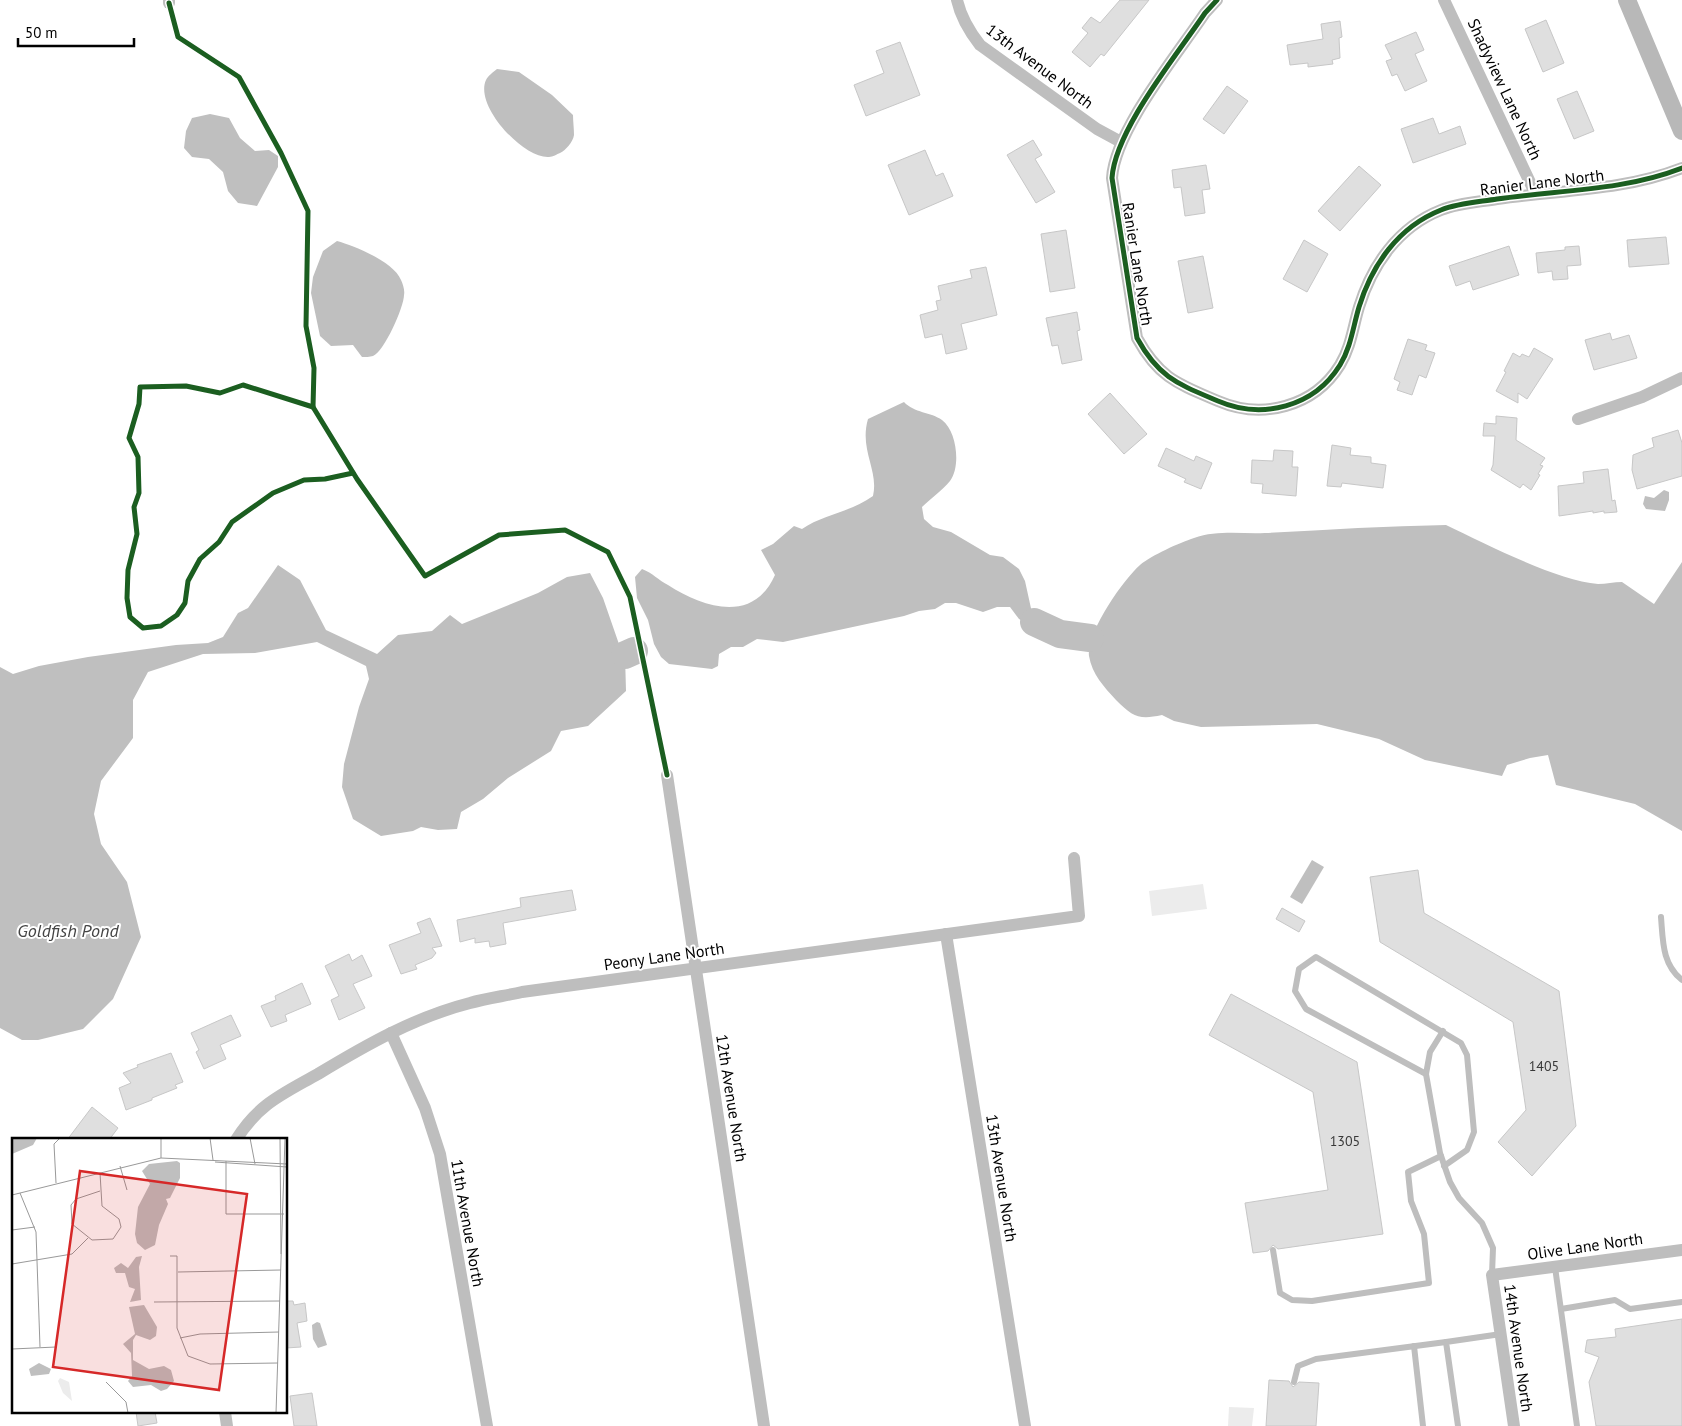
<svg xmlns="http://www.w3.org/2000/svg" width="1682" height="1426" font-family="'PT Sans',sans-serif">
<rect width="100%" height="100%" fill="#fff"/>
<g fill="#ececec">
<polygon points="1203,884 1207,909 1152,916 1149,891"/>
<polygon points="1229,1407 1254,1408 1252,1426 1228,1426"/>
</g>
<g fill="#bfbfbf">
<path d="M497,69L519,72L552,95L573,115C573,121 574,129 574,135C573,142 566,150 560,153C557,154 553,157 549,157C524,159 474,106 486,80C488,76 493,72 497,69Z"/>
<polygon points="210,114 229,118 240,138 255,151 269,150 278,156 278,167 257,206 238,203 228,191 223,172 209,159 192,157 184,148 186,131 192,118"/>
<path d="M337,241C355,246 394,262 401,280C403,284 405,291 404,295C404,307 384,352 373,356C370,357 365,357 362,357L353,345L331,346L320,336L311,293L313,277L323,251Z"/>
<path d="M904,402C914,413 931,412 942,420C957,431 961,467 950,481C943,490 931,498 922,507L924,519L933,527L951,532L990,555L1003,557L1019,569L1025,581L1034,622L1028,624L1019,619L1010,607H997L983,612L956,603H945L935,609L919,611L904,616L783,642L757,639L743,647H731L719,654L718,666L712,669L669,664L661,657L654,644L648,620L637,598L635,577L642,569C653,573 658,580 668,585C704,608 753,624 775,575L761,550L773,544L794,526L802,529C824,514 851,512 873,496C879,470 859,450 868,419Z"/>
<polygon points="1664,490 1669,492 1669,500 1665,511 1646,509 1643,504 1645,496 1654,498"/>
<path d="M1446,525C1486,544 1557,581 1598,584C1606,584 1614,582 1622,582L1654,604L1682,562V831L1635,804L1556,785L1548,755L1530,758L1507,765L1502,776L1425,760L1379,739L1317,724L1201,727L1174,721L1162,715C1139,720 1133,717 1116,700C1104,687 1092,674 1089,656C1086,633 1123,580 1140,565C1152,555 1179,543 1194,538C1217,530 1241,534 1265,533C1325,530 1386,526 1446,525Z"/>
<polygon points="278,565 300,580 326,630 377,654 398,635 432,631 450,615 462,624 538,593 567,577 590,573 603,598 620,647 625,655 626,691 588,726 561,731 551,751 508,778 483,799 461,812 457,829 438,830 421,827 413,831 381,836 353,819 342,787 344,764 359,707 369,679 366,666 317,642 255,653 203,654 148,672 133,700 133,738 101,781 94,814 101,844 127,882 141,937 113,999 83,1029 38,1040 22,1040 0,1028 0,667 13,674 39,666 88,657 176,645 208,643 223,637 238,613 248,608"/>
<polygon points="1312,860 1324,867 1302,904 1290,897"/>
<polygon points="317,1322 320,1323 327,1345 318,1348 313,1339 312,1325"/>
</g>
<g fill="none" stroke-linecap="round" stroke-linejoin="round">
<g stroke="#bfbfbf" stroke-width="28">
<polyline points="1034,622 1060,634 1090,638"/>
<polyline points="625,655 634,651"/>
</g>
</g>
<g fill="#dfdfdf" stroke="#c7c7c7">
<polygon points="1120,0 1149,0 1104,56 1101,54 1090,67 1072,52 1088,33 1082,28 1091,17 1100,23"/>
<polygon points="1546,20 1564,63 1543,72 1525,29"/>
<polygon points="1340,21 1342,37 1339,38 1340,58 1332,60 1333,64 1308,67 1308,63 1290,65 1287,45 1323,39 1321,24"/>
<polygon points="1416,32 1424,50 1415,54 1427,81 1405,91 1397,74 1392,76 1386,61 1392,59 1385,45"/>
<polygon points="900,42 920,95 866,116 854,85 884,73 876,51"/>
<polygon points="1227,86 1248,101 1224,134 1203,119"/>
<polygon points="1577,91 1594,131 1574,139 1557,99"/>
<polygon points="1433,118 1439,134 1460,126 1466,144 1413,163 1401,129"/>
<polygon points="1033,140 1042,155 1035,159 1055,192 1036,203 1007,155"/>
<polygon points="925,150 936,176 943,173 953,196 909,215 888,165"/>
<polygon points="1206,165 1210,189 1202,190 1205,213 1185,216 1181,187 1174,188 1172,170"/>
<polygon points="1359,166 1381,185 1340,231 1318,211"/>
<polygon points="1066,230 1075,288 1050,292 1041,234"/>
<polygon points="1666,237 1669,264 1629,267 1627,240"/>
<polygon points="1304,240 1328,254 1307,292 1283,279"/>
<polygon points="1509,246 1519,275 1473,290 1470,281 1456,286 1449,266"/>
<polygon points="1579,246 1581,265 1567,266 1568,279 1553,280 1552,271 1538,273 1536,253 1565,250 1565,247"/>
<polygon points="1203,256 1213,308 1188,313 1178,261"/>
<polygon points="986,267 997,315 961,324 967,349 946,354 942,334 925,338 920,315 938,310 936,301 941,300 938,286 972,278 970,270"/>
<polygon points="1077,312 1080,330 1077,331 1082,360 1062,364 1058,345 1052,346 1046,318"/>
<polygon points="1610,333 1612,340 1629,335 1637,358 1594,370 1585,340"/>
<polygon points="1408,339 1427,345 1425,350 1435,353 1426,378 1419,375 1412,395 1397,390 1400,382 1394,379"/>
<polygon points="1534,348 1553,359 1527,399 1518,393 1518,403 1496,391 1506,372 1504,371 1513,353 1520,357 1522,354 1529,357"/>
<polygon points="1110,393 1147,434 1124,454 1088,414"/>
<polygon points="1496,416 1517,418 1516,440 1545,458 1540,465 1543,466 1538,474 1540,475 1531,490 1523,484 1520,488 1491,470 1493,465 1495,436 1483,436 1484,423 1496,424"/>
<polygon points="1678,430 1682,443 1682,476 1637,489 1632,470 1633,455 1654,447 1652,438"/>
<polygon points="1332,445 1351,448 1350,455 1371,457 1371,463 1386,465 1383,488 1342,483 1341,487 1327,486"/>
<polygon points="1166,448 1194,461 1196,456 1212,463 1201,489 1184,482 1186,479 1158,466"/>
<polygon points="1274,450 1293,451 1292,467 1298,467 1296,496 1262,493 1263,484 1251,483 1252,460 1273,461"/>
<polygon points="1608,469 1612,501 1615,500 1617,512 1604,513 1604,511 1593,513 1593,511 1559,516 1558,486 1584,483 1583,472"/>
<polygon points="1418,870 1424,913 1559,991 1576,1126 1532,1176 1498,1142 1526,1110 1513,1022 1380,942 1370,877"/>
<polygon points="572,890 576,910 503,923 506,944 490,947 489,941 475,943 475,938 460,942 457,920 521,907 520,898"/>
<polygon points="1282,908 1305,921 1299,932 1276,919"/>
<polygon points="430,918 442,946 432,948 436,953 432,958 415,965 417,969 401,974 389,945 421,933 417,923"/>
<polygon points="349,954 352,961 362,955 372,976 353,984 365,1008 339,1020 331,1000 339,996 325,966"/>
<polygon points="302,983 311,1004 285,1015 287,1021 271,1027 261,1006 276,1000 275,996"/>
<polygon points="1231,994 1357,1062 1383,1234 1278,1249 1273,1245 1268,1251 1253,1253 1245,1203 1328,1190 1313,1092 1209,1035"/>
<polygon points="231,1015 241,1036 220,1045 226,1059 204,1069 196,1052 199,1050 191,1033"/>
<polygon points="171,1053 183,1082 175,1085 177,1088 152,1098 152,1100 126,1110 119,1088 131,1083 123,1073 138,1067 137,1065"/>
<polygon points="92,1107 118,1128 109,1140 67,1140"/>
<polygon points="286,1301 293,1301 294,1305 305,1303 307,1321 297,1323 301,1347 286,1348"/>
<polygon points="1682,1319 1682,1426 1596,1426 1589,1382 1599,1357 1585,1352 1587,1340 1616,1337 1615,1329"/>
<polygon points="1269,1380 1289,1381 1293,1387 1299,1382 1319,1383 1316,1426 1266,1426"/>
<polygon points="312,1393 317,1426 294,1426 290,1396"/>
<polygon points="136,1412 155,1412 157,1423 138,1426"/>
</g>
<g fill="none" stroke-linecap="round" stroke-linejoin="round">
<g stroke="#bebebe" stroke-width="6">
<path d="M1661,917C1663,941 1662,964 1682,980"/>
<polyline points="1443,1031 1430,1052 1426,1074 1440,1153 1450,1182 1459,1198 1482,1223 1493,1248 1492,1275"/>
<polyline points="1426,1074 1306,1009 1295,991 1299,969 1316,957 1461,1043 1467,1055 1474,1132 1467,1150 1444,1166"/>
<polyline points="1273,1250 1280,1293 1292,1300 1312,1301 1429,1283 1424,1234 1411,1201 1408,1172 1441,1156"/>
<polyline points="1555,1267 1577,1426"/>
<polyline points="1561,1309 1615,1300 1630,1309 1682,1302"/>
<polyline points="1414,1346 1423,1426"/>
<polyline points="1294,1382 1298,1366 1316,1359 1446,1342"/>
<polyline points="1458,1426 1446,1342 1501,1334"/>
</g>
<g stroke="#bebebe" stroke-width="12">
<polyline points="169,0 169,3"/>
<path d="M957,0C961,18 969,31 980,45L1097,129L1121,142"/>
<path d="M1217,0L1205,13C1177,55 1115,130 1112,178L1137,338C1159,378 1178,384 1218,401C1262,420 1314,407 1340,365C1351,347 1353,327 1359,307C1372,265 1398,227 1441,210C1458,203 1478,202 1497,199C1559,190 1623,191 1682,168"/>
<polyline points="1444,0 1535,193"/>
<polyline points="1578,419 1642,397 1682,378"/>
<polyline points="667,775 764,1426"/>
<polyline points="946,934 1025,1426"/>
<polyline points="391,1033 425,1108 440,1154 487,1426"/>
<path d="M236,1140C258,1104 283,1094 318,1074C366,1045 415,1017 470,1003C487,998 505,996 522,992L1079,916L1074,858"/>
<polyline points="225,1412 227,1426"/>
<polyline points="1514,1426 1492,1275 1682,1250"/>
</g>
<polyline stroke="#b8b8b8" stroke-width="18" points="1627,0 1682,131"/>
<defs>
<g id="cycleway">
<path d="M1217,0L1205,13C1177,55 1115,130 1112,178L1137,338C1159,378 1178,384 1218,401C1262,420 1314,407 1340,365C1351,347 1353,327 1359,307C1372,265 1398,227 1441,210C1458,203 1478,202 1497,199C1559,190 1623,191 1682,168"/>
<polyline points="169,3 178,37 239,77 281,153 308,211 306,326 314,368 313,407 357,479 425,576 499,535 565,530 608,552 630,597 667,775"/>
<polyline points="313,407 243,385 220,393 186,386 140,387 139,404 129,438 138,457 139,493 134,507 137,534 128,570 127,598 130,617 143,628 161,626 177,615 185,603 188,581 200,559 219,542 232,522 273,493 304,480 325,479 353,473"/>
</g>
</defs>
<use href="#cycleway" stroke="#fff" stroke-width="8"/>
<use href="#cycleway" stroke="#1b5e20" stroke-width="5"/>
</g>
<g text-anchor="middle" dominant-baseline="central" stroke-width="4" stroke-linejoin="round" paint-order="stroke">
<g font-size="14" fill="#383838">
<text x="1544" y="1066">1405</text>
<text x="1345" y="1141">1305</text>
</g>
<g font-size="16" fill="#000" stroke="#fff">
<text transform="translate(1040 66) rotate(37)">13th Avenue North</text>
<text transform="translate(1505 89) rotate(65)">Shadyview Lane North</text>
<text transform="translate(1542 182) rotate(-7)">Ranier Lane North</text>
<text transform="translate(1138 264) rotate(81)">Ranier Lane North</text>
<text transform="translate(664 956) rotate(-8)">Peony Lane North</text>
<text transform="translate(732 1098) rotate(81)">12th Avenue North</text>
<text transform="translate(1002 1178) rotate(81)">13th Avenue North</text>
<text transform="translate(468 1223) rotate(80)">11th Avenue North</text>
<text transform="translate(1585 1246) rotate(-8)">Olive Lane North</text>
<text transform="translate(1519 1348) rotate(82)">14th Avenue North</text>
</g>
<g font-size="18" font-style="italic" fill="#444" stroke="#fff">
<text x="68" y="930">Goldfish Pond</text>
</g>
</g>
<g transform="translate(12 1138)">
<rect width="275" height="275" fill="#fff"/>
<path d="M48,240L57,244L60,263L51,255L46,243Z" fill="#ececec"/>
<path d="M0,0H25L21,7L0,16ZM165,23L168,25V40L158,60L154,61L156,66L147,87L143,107L133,112L125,105L123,96L126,69L138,46L130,33L137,26ZM130,118L127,129L129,162L118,164L123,151L117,149L113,135H104L102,130L109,125L116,130L124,119ZM132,167L145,189L144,198L138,202L124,197L121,202V222L137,231L152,228L159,232L162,243L155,251L149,253L139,247L121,249L116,243L120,238L119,215L111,206L123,196L117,169ZM27,225L39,231L37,236L19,238L17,231Z" fill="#bfbfbf"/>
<path fill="none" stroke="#999" stroke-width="1" d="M149,0V20M198,0L201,22M238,0L243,26M268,0L269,116M214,23V76H272M203,24L275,29M108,28L115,52M88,35L90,68L107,81L109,89L101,101L80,102L60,86L59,67L64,61L88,53M44,45L42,6L48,0M8,55L24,94L28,209M0,57L149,20L275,26M0,92L23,89M158,118H165V190L176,218L198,226L266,225M0,126L60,116L76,100M166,134L269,132M142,164L268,163M168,200L188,196L267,194M0,211L44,209M94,244L114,264L116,275M264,275L273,0"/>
<path fill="#d62828" fill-opacity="0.15" stroke="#d62828" stroke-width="2.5" d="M68,33L235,56L207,252L41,229Z"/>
<rect width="275" height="275" fill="none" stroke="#000" stroke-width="2.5"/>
</g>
<path d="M18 38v8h116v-8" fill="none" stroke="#000000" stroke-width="2.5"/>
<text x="25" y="38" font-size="15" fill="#000000" stroke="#ffffff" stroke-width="4" paint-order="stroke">50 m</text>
</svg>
